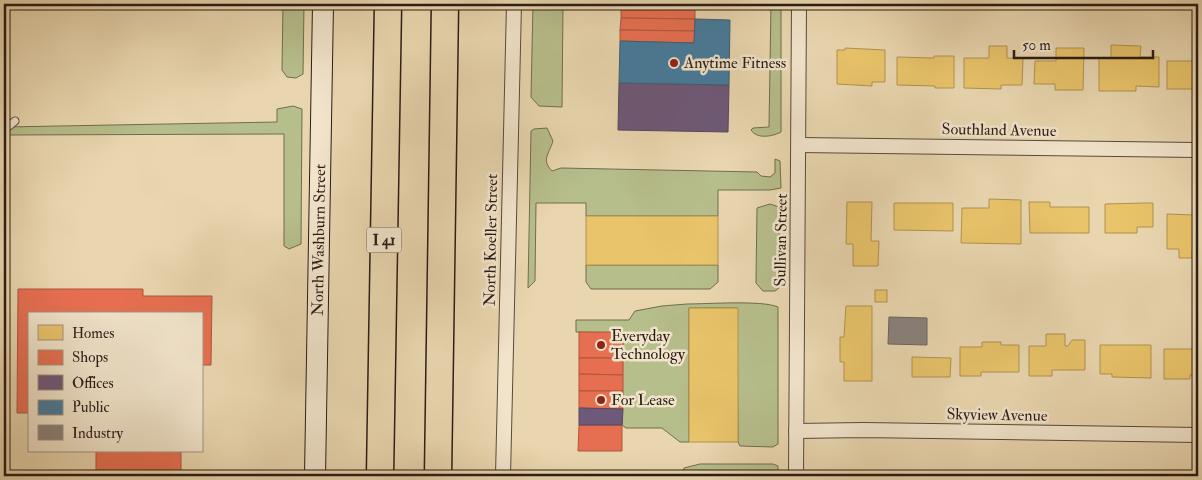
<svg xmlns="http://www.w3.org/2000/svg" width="1202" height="480" font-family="'IM FELL Double Pica',serif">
<rect width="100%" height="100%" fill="#e9d6af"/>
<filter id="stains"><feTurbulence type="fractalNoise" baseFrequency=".004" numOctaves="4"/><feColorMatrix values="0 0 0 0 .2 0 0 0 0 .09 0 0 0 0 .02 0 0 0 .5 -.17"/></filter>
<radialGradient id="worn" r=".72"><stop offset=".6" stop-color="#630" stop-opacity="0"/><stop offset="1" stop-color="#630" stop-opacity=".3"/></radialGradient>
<g fill="#b6be8b" stroke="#706d50">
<polygon points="283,4 304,4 303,74 296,78 287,77 282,70"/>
<polygon points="533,4 563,4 562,107 539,106 531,97"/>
<path d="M771,4H781V132C771,137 757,139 751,130L753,128L769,127Z"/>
<polygon points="293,106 302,109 301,244 289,249 284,246 284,134 4,135 4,127 277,122 277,109"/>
<path d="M547,128L553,141C549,154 541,160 552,171L561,168L757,172L761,176L770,177L775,173V159L780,161L781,188L770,190H718V216H586V203H536L535,281L528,288L531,131L534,129Z"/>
<polygon points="770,204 779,207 779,288 775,291 763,291 756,283 757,208"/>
<polygon points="586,265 718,265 718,282 710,289 591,289 586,282"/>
<path d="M687,304C707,304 762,300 778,307V444L773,447L740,446L738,442L737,308H689V442H680L662,428H626L622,425L623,333L576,332V320H629L635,311L662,306Z"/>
<polygon points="700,464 773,464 778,466 778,476 682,475 684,468"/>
</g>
<g fill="#e9c46a" stroke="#b09251">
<polygon points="1111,45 1141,46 1140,57 1159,57 1159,87 1136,86 1136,91 1099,91 1099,58 1111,58"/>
<polygon points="989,46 1007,46 1007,58 1023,58 1022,85 1001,85 1001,89 964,88 964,58 989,58"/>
<polygon points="845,48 885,50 885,82 872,82 872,86 837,84 837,50 845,50"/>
<polygon points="1056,48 1084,48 1083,90 1055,90 1055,84 1034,84 1035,61 1056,61"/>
<polygon points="934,56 954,56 954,88 935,88 935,86 897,85 897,57 934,58"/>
<rect x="1167" y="61" width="31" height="28"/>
<polygon points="989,199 1021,200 1021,244 961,243 962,208 989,208"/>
<polygon points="847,202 872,202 871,241 879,241 878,266 853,266 853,244 846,244"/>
<polygon points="1029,202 1050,202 1050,207 1089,207 1089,233 1030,233"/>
<polygon points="894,203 953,203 953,231 894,230"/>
<polygon points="1144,203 1153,203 1153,227 1137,227 1137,233 1105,233 1105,204"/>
<polygon points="1167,214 1193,215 1193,227 1198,227 1198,250 1192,250 1192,258 1179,258 1179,249 1167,249"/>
<rect x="586" y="216" width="132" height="49"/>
<rect x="875" y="290" width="12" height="12"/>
<polygon points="846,306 872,306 872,381 844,381 844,362 840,362 840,337 844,337"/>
<rect x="689" y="308" width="49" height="134"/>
<polygon points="1046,334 1065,334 1065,346 1068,346 1072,340 1085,340 1085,370 1052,370 1052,376 1029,376 1029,346 1046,346"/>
<polygon points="982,342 1001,342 1001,345 1019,345 1019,372 981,372 981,376 960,376 960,347 982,347"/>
<polygon points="1100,345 1151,345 1151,378 1112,377 1112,374 1100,374"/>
<polygon points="1164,349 1198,349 1198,375 1190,375 1190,379 1164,379"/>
<polygon points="912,357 951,358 950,377 912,377"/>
<rect x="686" y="475" width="58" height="1"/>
</g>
<g fill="#e76f51" stroke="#ae563f">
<polygon points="621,4 695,4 695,19 621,18"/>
<polygon points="621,18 695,19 695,31 620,30"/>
<polygon points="620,30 695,31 694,43 620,41"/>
<polygon points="18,289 143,289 143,296 212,296 211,365 201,365 201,314 29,314 29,413 17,413"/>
<rect x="579" y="332" width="44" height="26"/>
<polygon points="579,358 623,358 623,375 579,374"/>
<polygon points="579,374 623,375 623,391 579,391"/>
<polygon points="579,391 623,391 623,409 579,408"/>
<polygon points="579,425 622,425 622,451 578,451"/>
<rect x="96" y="451" width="85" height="25"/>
<rect x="181" y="472" width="53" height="4"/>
</g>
<g fill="#6d597a" stroke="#59475c">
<polygon points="619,83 729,85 728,132 618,130"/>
<polygon points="579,408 623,409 622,425 579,425"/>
</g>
<polygon fill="#457b9d" stroke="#3d5e74" points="695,19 730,20 729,85 619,83 620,41 694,43"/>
<g fill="#8a817c" stroke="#6d635d">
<polygon points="1158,4 1180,4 1180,8 1158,7"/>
<polygon points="889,317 927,318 927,345 888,344"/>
</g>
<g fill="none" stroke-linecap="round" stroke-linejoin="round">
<defs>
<polyline id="lane" points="4,127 9,126 15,121"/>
<g id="street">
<polyline points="799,145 1198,150"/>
<polyline points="796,431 863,430 1198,435"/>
<polyline points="503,476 514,4"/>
<polyline points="796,476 799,4"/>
</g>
<polyline id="secondary" points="315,476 323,4"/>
<g id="highway">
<polyline points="380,476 388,4"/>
<polyline points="438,476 445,4"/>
</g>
</defs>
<use href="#lane" stroke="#5a4a3c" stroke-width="9"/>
<use href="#street" stroke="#5a4a3c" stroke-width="16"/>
<use href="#secondary" stroke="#2a1c16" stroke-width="22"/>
<use href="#highway" stroke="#2a1c16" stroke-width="29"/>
<use href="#lane" stroke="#f1e4cb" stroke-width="7"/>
<use href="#street" stroke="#f1e4cb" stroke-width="14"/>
<use href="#secondary" stroke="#f1e4cb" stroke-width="20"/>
<use href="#highway" stroke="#e9d6af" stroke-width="26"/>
</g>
<g fill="#8f2418" stroke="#f1e4cb" stroke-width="2">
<circle cx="674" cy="63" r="5"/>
<circle cx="601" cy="345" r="5"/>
<circle cx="601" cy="400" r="5"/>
</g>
<g text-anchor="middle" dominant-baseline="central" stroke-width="5" stroke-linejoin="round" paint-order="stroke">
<rect fill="#f1e4cb" stroke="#66584c" stroke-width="1" x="366.5" y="227.5" width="35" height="25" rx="4"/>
<g font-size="15" font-weight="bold" fill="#2a1c16">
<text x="384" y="240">I 41</text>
</g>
<g font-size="16" fill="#2a1c16" stroke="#f1e4cb" text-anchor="start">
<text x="684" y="63">Anytime Fitness</text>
<text x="611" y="336">Everyday<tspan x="611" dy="18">Technology</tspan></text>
<text x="611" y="400">For Lease</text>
</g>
<g font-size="16" fill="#2a1c16" stroke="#f1e4cb">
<text transform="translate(999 130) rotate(1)">Southland Avenue</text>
<text transform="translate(319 240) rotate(-89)">North Washburn Street</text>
<text transform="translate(491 240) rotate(-89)">North Koeller Street</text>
<text transform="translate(781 240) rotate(-89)">Sullivan Street</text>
<text transform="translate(997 415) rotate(1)">Skyview Avenue</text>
</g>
</g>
<rect width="1202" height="480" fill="none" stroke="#e9d6af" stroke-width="20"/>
<rect x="5" y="5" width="1192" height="470" fill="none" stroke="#2a1c16" stroke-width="2.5"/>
<rect x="10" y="10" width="1182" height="460" fill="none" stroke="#2a1c16"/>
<rect x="28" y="312" width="175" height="140" fill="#f1e4cb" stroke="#a19483"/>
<rect x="38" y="325" width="25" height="15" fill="#e9c46a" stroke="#a19483"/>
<text x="72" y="338" font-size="15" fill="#2a1c16">Homes</text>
<rect x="38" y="350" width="25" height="15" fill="#e76f51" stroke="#a19483"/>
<text x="72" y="362" font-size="15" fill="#2a1c16">Shops</text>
<rect x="38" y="375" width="25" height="15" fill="#6d597a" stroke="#a19483"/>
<text x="72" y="388" font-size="15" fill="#2a1c16">Offices</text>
<rect x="38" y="400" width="25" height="15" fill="#457b9d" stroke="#a19483"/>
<text x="72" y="412" font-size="15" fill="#2a1c16">Public</text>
<rect x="38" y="425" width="25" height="15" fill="#8a817c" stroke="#a19483"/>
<text x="72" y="438" font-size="15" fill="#2a1c16">Industry</text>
<path d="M1014 50v8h139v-8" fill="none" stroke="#2a1c16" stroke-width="2.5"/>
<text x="1022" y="50" font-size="15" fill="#2a1c16" stroke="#f1e4cb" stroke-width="4" paint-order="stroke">50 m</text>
<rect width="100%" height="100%" filter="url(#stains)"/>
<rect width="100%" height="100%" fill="url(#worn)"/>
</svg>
